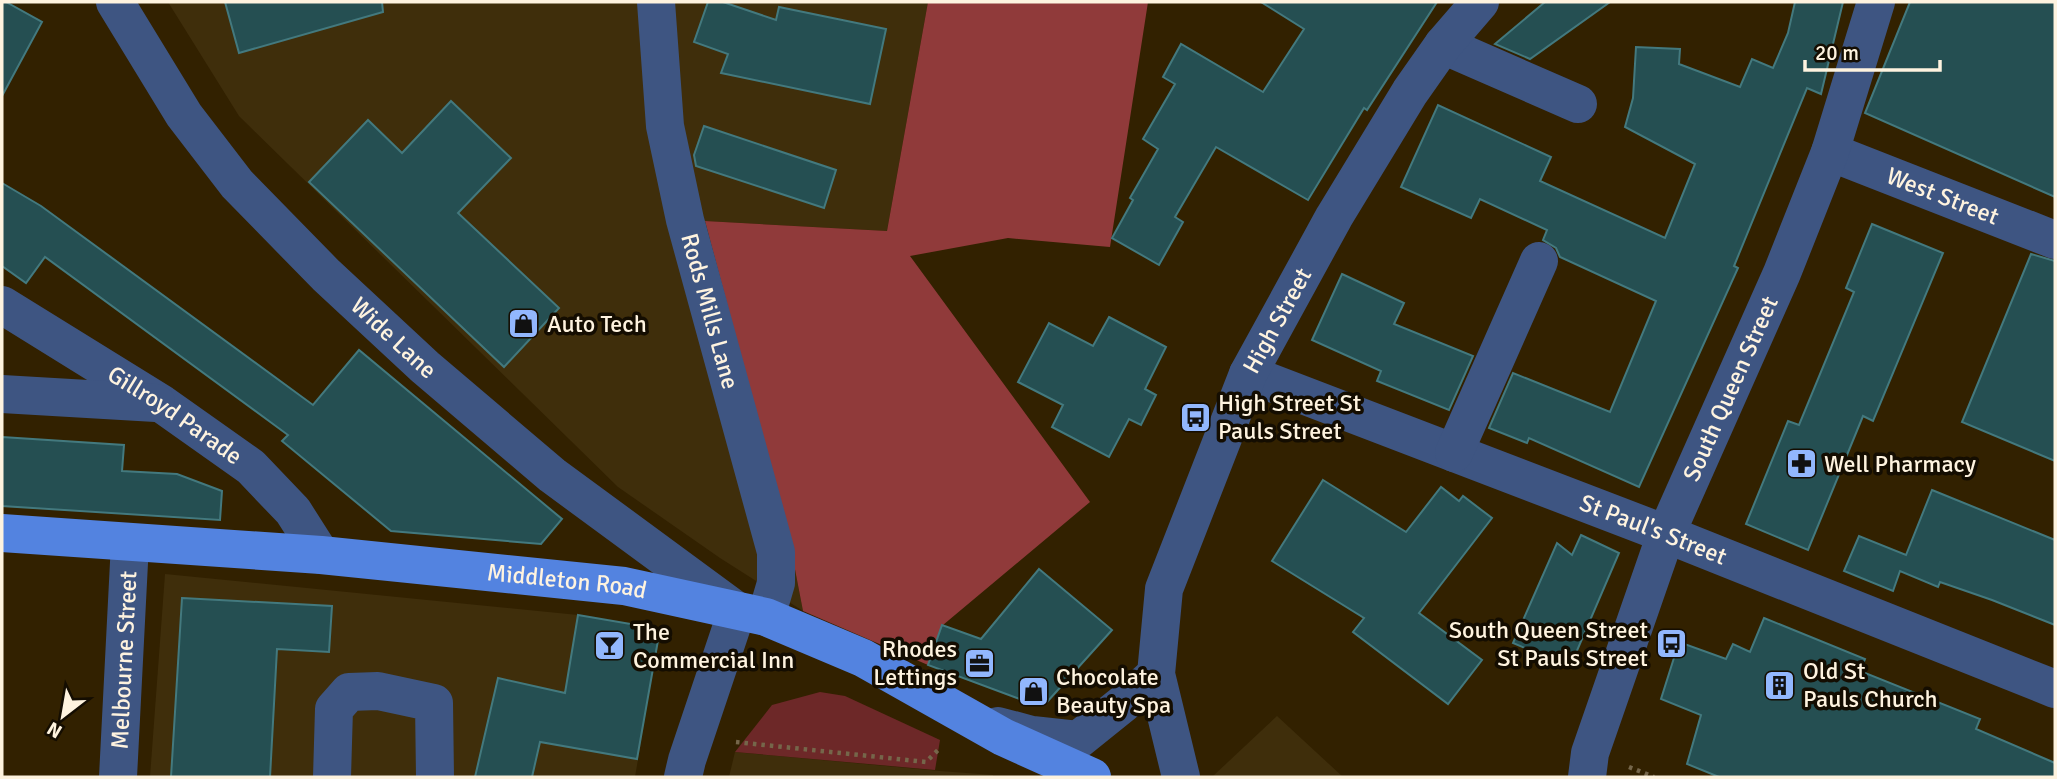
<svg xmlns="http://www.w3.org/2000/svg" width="2057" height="779" font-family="Signika,sans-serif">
<rect width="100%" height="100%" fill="#322100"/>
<g fill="#3f2e0b">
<polygon points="168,2 928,2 887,231 705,221 788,533 803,611 720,558 618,487 239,116"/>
<polygon points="165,574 578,615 660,629 635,777 150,777"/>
<polygon points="1277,716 1343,777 1212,777"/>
<polygon points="735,752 940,771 993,775 993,777 729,777"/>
</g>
<polygon fill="#6d2828" points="820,692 845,696 940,740 935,770 735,752 772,705"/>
<polygon fill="#903a3a" points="928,2 1148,2 1110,247 1008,238 910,256 1090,502 943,625 928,665 803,611 788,533 705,221 887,231"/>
<g fill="#254f52" stroke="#43797e" stroke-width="2">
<polygon points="2,2 6,2 42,22 2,96"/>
<polygon points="225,2 382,2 383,12 239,53"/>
<polygon points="708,2 723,2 776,20 779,7 886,29 870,104 721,73 728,54 694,42"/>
<polygon points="1261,2 1437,2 1367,110 1364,108 1308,200 1216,147 1175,217 1183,222 1159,265 1112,238 1133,200 1130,198 1158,149 1143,139 1175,84 1163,77 1181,44 1263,92 1304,29"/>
<polygon points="1545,2 1610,2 1530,59 1495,44"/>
<polygon points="1795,2 1843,2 1821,94 1807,88 1734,266 1738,268 1639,487 1529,438 1527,443 1489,428 1513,373 1610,412 1656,301 1560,257 1556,248 1543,240 1547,230 1480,199 1471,218 1401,187 1438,105 1551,157 1540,181 1665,238 1695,164 1625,127 1633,98 1636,47 1680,49 1679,64 1740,87 1752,59 1773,68 1788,33"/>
<polygon points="1910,2 2055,2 2055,197 1865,113"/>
<polygon points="451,101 511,158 458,213 559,308 504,367 309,182 368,120 402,153"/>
<polygon points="704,126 836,170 824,208 696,166 694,155"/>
<polygon points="2,183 41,206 313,405 359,350 562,519 541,544 391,531 282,441 288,435 45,257 26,283 2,266"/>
<polygon points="1872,224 1943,253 1873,421 1863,416 1808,550 1746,524 1788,421 1799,425 1854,292 1846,288"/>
<polygon points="2031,254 2055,261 2055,461 1962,422"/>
<polygon points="1342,274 1404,303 1394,324 1473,356 1449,410 1377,381 1381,371 1312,340"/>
<polygon points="1109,317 1166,347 1145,389 1156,395 1141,425 1129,419 1109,457 1052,427 1063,405 1018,382 1049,323 1093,346"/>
<polygon points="2,437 124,445 122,471 177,474 222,491 220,520 2,506"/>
<polygon points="1323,480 1406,532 1441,487 1459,501 1463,496 1492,518 1419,613 1482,660 1448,704 1353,632 1364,618 1272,561"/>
<polygon points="1932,490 2055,540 2055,625 1992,600 1940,582 1938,587 1900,571 1893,591 1844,571 1859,536 1906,555"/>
<polygon points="1581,535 1619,553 1570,667 1513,643 1557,543 1572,555"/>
<polygon points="1039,569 1112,630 1047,702 1033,704 928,665 942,625 981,639"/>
<polygon points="182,598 332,606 329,652 277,649 270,777 171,777"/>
<polygon points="578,615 660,629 637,759 540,742 532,777 475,777 498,678 565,693"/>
<polygon points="1764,618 1865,659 1860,671 1980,719 1976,729 2055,763 2055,777 1719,777 1687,764 1701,715 1661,699 1679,642 1726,659 1733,644 1750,652"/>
</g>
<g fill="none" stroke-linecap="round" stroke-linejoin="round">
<g stroke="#75664a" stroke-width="4.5" stroke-dasharray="3.5 5" stroke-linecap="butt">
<polyline points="736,742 926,762 938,750"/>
<polyline points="1629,767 1654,777"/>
</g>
<g stroke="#3e5582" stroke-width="38">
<path id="s1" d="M115,2L184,115L237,184L326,275L425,367L552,475L737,611L687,760L683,777"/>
<path id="s2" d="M656,2L665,126L685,220L776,552V583L766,617"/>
<polyline points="1443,45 1578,104"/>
<path id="s3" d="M1830,152L2055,240"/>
<path id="s4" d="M2,305L162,404L251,467L293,511L321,555"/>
<path id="s5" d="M1248,374L1666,534L2055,689"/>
<polyline points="2,394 156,403"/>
<polyline points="1454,453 1539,261"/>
<polyline points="998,726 1032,735 1078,740 1124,703 1156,674"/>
<path id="s6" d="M118,777L130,543"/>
<polyline points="332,777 334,709 349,692 378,691 434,703 435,777"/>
<path id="s7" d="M1181,777L1156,674L1164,589L1248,374L1334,217L1410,92L1443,45L1480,2"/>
<path id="s8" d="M1587,777L1590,753L1666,534L1782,273L1830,152L1876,2"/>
</g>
<path stroke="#5383e0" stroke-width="38" id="s9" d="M2,533L321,555L624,586L766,617L863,658L1003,737L1092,777"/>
</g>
<defs>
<symbol id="shop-square" viewBox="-11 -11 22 22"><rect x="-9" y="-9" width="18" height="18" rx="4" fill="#92b7fd" stroke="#140d01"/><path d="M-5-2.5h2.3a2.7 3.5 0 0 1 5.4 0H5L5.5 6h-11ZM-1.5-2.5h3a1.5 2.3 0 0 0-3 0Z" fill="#111"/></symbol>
<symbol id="bus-square" viewBox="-11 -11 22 22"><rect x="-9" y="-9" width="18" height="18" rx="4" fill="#92b7fd" stroke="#140d01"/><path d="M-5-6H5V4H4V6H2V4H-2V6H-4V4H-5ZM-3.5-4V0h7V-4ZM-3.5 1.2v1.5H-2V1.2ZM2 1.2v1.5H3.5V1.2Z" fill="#111"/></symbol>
<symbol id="pharmacy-square" viewBox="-11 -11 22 22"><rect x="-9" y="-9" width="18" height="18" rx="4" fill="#92b7fd" stroke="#140d01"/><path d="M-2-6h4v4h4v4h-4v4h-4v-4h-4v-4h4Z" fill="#111"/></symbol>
<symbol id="bar-square" viewBox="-11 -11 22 22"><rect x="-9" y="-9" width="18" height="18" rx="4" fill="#92b7fd" stroke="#140d01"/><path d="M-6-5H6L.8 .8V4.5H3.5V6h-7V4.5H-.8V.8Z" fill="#111"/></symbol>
<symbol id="office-square" viewBox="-11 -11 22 22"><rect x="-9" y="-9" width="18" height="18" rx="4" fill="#92b7fd" stroke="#140d01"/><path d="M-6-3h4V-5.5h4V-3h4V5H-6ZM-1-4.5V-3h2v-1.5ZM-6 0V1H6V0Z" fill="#111"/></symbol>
<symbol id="building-square" viewBox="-11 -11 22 22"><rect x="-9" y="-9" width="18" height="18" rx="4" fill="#92b7fd" stroke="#140d01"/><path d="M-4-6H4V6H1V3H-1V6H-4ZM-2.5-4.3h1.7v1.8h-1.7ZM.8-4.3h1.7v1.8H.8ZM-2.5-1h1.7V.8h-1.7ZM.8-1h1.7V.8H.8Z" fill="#111"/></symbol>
</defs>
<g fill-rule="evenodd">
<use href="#shop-square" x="506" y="306" width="35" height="35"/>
<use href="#bus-square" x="1178" y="400" width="35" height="35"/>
<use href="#pharmacy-square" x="1784" y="446" width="35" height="35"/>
<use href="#bus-square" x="1654" y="626" width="35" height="35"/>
<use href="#bar-square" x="592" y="628" width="35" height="35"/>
<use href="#office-square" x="962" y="646" width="35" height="35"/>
<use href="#building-square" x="1762" y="668" width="35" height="35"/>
<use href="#shop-square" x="1016" y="674" width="35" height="35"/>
</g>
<g text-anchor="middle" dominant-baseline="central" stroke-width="7" stroke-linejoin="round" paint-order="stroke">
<g font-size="24" fill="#fef3df" stroke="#140d01">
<text stroke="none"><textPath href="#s3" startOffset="121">West Street</textPath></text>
<text stroke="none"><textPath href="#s2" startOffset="315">Rods Mills Lane</textPath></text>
<text stroke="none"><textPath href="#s7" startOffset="483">High Street</textPath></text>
<text stroke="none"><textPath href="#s1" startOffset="439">Wide Lane</textPath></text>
<text stroke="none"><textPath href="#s8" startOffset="415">South Queen Street</textPath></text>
<text stroke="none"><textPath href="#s4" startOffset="205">Gillroyd Parade</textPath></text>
<text stroke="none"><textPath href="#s5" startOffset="434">St Paul's Street</textPath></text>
<text stroke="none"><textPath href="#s9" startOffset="567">Middleton Road</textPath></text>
<text stroke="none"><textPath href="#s6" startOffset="117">Melbourne Street</textPath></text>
</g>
<g font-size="24" fill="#fef3df" stroke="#140d01" text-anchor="start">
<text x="547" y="324">Auto Tech</text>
<text x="1218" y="403">High Street St<tspan x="1218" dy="28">Pauls Street</tspan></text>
<text x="1824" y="464">Well Pharmacy</text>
<text x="1648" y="630" text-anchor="end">South Queen Street<tspan x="1648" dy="28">St Pauls Street</tspan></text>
<text x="633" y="632">The<tspan x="633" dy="28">Commercial Inn</tspan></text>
<text x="957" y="649" text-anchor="end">Rhodes<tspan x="957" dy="28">Lettings</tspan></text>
<text x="1803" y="671">Old St<tspan x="1803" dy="28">Pauls Church</tspan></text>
<text x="1056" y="677">Chocolate<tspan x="1056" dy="28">Beauty Spa</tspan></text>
</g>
</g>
<rect width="2057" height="779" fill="none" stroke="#fef3df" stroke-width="7"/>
<g transform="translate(63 716) rotate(211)" stroke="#140d01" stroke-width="5" paint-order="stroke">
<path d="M0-5L12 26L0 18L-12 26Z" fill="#fef3df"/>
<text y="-10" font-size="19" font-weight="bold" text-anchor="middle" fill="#fef3df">N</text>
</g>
<path d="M1805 60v10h135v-10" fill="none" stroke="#fef3df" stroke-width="3.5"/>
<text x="1815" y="60" font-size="21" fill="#fef3df" stroke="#140d01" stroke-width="5" paint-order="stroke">20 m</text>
</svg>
